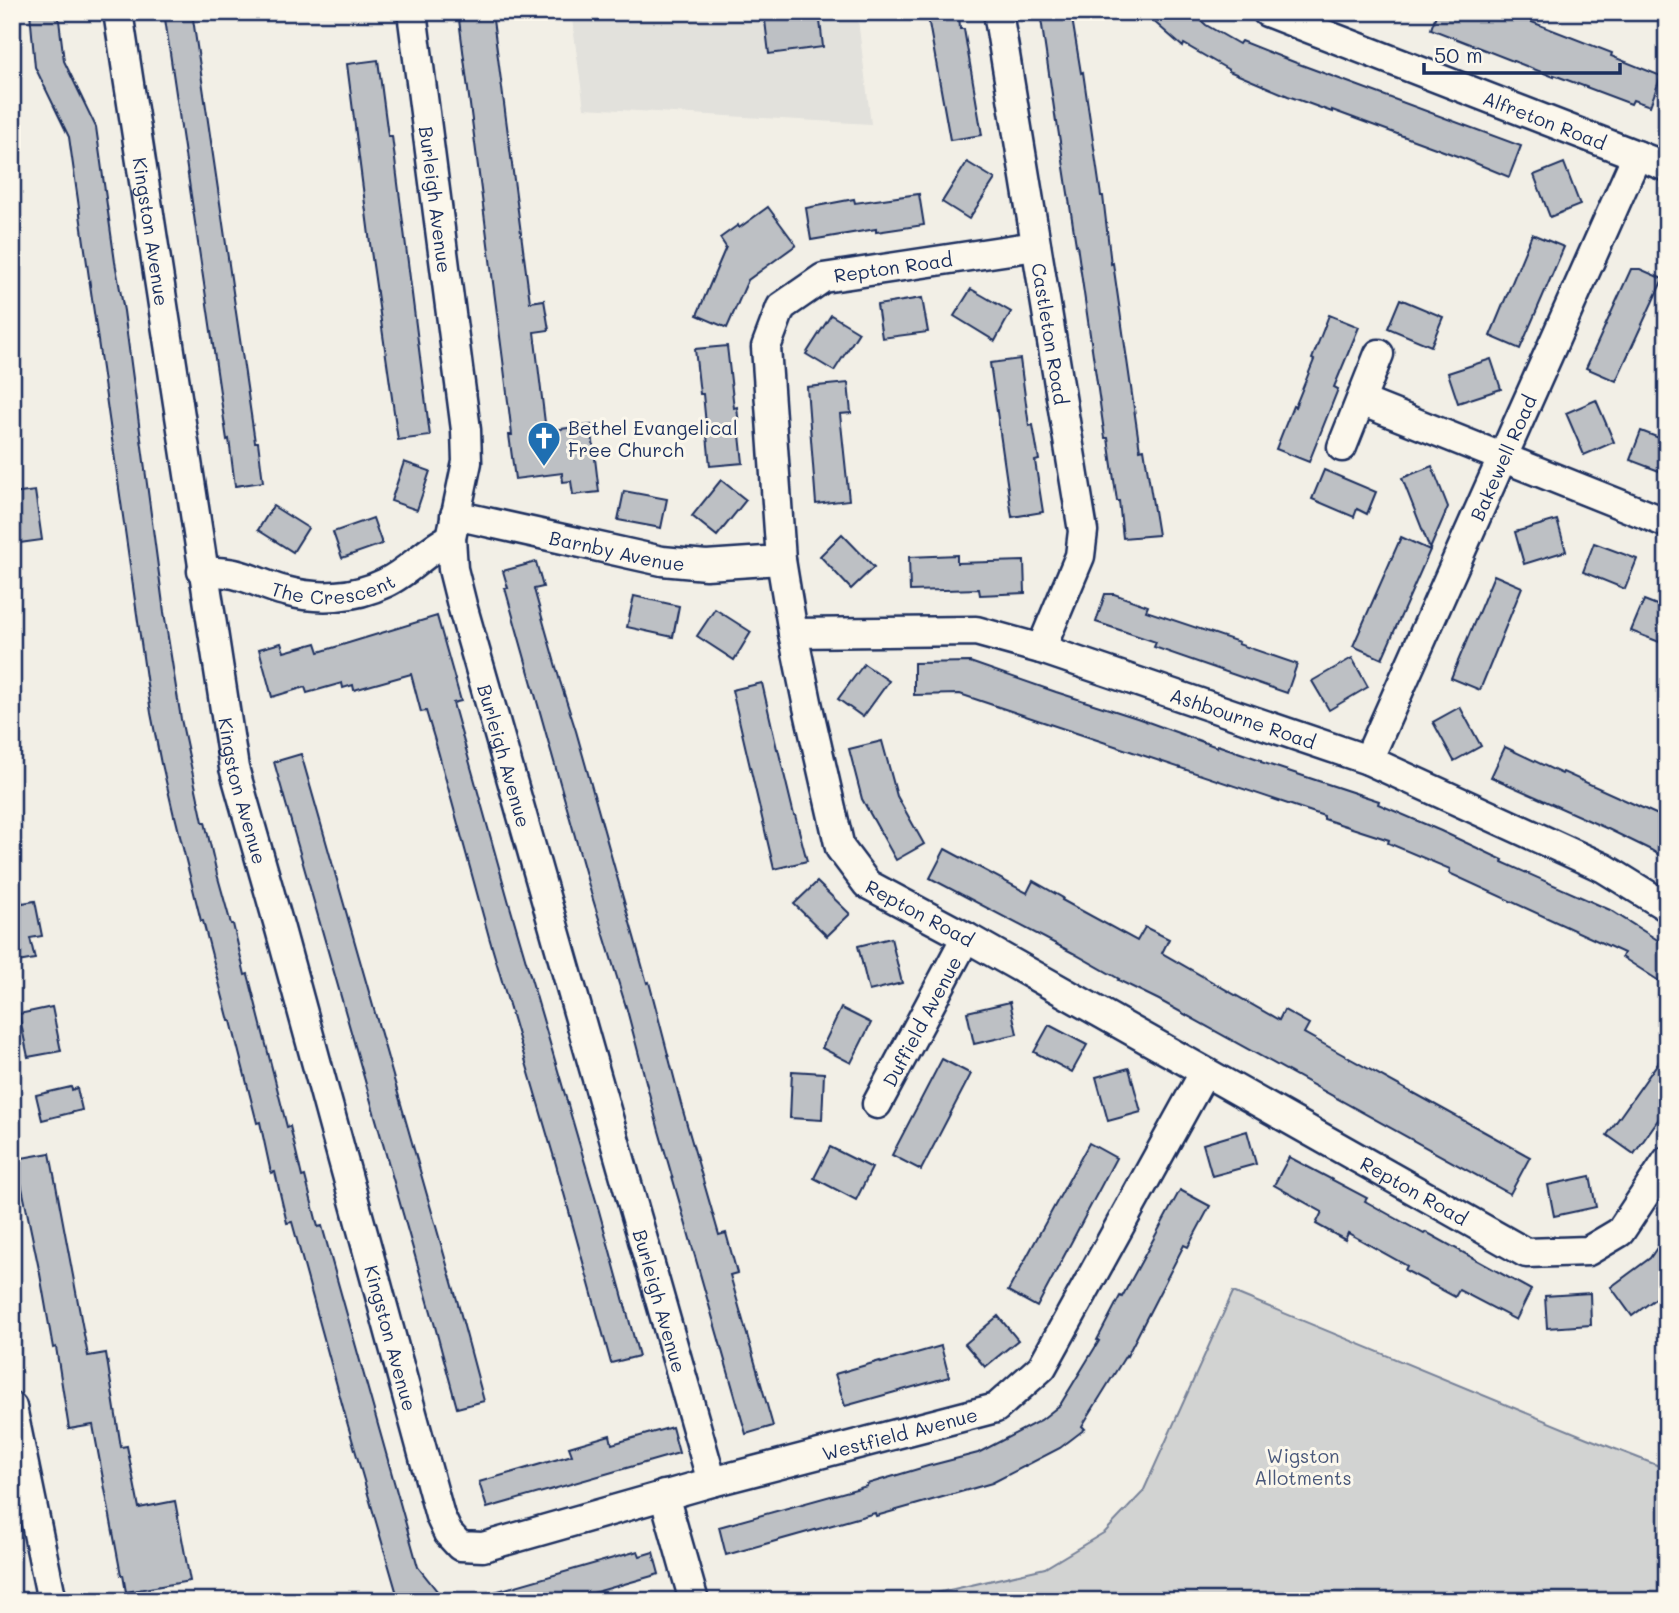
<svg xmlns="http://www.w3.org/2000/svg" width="1679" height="1613" font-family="Mali,sans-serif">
<rect width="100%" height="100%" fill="#f2efe6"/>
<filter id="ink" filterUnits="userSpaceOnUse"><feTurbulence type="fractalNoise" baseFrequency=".0143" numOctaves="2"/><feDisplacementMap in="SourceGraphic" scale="14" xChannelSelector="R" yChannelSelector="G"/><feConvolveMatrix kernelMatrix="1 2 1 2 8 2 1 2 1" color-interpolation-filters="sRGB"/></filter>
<g filter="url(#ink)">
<polygon fill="#e2e1dc" points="571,12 857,12 871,124 584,108"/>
<polygon fill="#d2d3d2" stroke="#768198" stroke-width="2" points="1233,1292 1587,1438 1667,1469 1667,1601 902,1601 1045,1568 1105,1532 1143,1492"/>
<g fill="#bdc0c4" stroke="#1b2f5e" stroke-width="2">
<polygon points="30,12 58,12 64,61 96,127 115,262 124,311 164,612 181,719 203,822 205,822 217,874 231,924 233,924 245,975 248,974 287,1127 290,1126 302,1177 305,1176 318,1227 322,1226 418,1567 445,1601 399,1601 347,1422 292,1222 287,1223 275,1172 271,1173 260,1122 257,1123 231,1021 229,1021 203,921 201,921 175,816 174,816 162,764 161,764 151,713 69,137 35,67"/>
<polygon points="164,12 192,12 255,442 258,442 263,482 235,486 229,439 227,440"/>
<polygon points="458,12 492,12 530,302 544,300 549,330 534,332 546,431 591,425 599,492 573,495 571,481 563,482 562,473 515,479 509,435 512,435 503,360"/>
<polygon points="764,12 819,12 823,47 769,54"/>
<polygon points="927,12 959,12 960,29 964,29 982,135 950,140"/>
<polygon points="1040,12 1071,12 1081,73 1083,72 1101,196 1103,196 1111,264 1113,263 1140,450 1144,449 1158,535 1123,538 1119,501 1117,501 1108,438 1105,438 1077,245 1076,245 1057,122 1056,122"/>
<polygon points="1143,12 1192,12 1206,25 1239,44 1241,41 1299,64 1521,146 1509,177 1468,160 1332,110 1332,112 1288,96 1229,71 1229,70 1184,44 1183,47"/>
<polygon points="1437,12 1506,12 1612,53 1611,56 1661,76 1650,106 1633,100 1631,104 1554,75 1554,77 1431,29"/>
<polygon points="378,60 388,136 392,136 430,436 398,440 371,251 347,64"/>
<polygon points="967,162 995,179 969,219 942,202"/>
<polygon points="1564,163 1580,205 1550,217 1534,175"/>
<polygon points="919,194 924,225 876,232 876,229 811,240 806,208 854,199 855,203"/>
<polygon points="768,207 796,245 748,280 727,328 697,315 726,247 720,238 738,225 739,228"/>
<polygon points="1532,234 1564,247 1520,349 1490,336"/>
<polygon points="1631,269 1640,269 1663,279 1616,381 1586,368"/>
<polygon points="971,289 1011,312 995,341 954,316"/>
<polygon points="922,298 928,332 882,338 877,305"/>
<polygon points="1400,299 1443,317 1431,346 1388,328"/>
<polygon points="831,315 859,332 834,371 806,354"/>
<polygon points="1329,315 1359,327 1334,387 1338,389 1309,462 1276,449 1293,406 1295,407 1314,360 1312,359"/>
<polygon points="727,346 734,408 737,407 743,463 710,466 703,394 700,394 695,349"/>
<polygon points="1020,359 1029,426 1033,425 1039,460 1035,461 1043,512 1012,517 990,363"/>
<polygon points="1491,359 1501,389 1458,403 1448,373"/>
<polygon points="848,383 851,413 840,414 849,500 816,504 807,387"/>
<polygon points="1596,400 1614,442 1584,455 1566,413"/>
<polygon points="1641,431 1667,441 1667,474 1630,460"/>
<polygon points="404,462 430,471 417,510 391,501"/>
<polygon points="1432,466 1448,507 1430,549 1402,478"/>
<polygon points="1324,470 1376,492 1367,514 1357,509 1354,517 1312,499"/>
<polygon points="721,480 746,500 717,536 692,516"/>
<polygon points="35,491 42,540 12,544 12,494"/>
<polygon points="624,491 667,499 661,528 618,520"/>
<polygon points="273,506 308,528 293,552 258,530"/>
<polygon points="373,518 382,544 342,558 333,532"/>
<polygon points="1557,520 1566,551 1524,564 1515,532"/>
<polygon points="842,534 874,567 851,589 820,556"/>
<polygon points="1401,537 1430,550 1382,659 1353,646"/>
<polygon points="1594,543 1637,559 1625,589 1583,572"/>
<polygon points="957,555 957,563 1024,561 1025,593 980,595 979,589 910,591 909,557"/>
<polygon points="536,562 543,587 534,589 560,681 576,731 647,983 649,982 681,1104 719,1235 726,1233 737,1273 730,1275 773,1426 746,1434 659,1131 627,1010 591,893 505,588 508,588 503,571"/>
<polygon points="1494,575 1522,587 1480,690 1451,678"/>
<polygon points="1105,594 1114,594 1148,606 1146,611 1239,642 1238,644 1297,664 1287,693 1154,647 1156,642 1096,622"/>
<polygon points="634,596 679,606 673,637 627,627"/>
<polygon points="1644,600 1667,609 1667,645 1631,631"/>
<polygon points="715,609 751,632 734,660 697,636"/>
<polygon points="437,616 461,701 453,703 509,903 599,1211 639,1356 611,1363 555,1161 489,937 438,751 426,711 421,712 411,674 354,690 353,685 343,688 342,683 307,693 305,687 272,697 259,649 281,643 284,652 316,643 319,652"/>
<polygon points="1352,658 1368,687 1329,710 1312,681"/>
<polygon points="970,662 1056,692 1137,718 1217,747 1217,745 1261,760 1261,762 1379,801 1378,804 1441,831 1503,860 1502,862 1610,910 1667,946 1667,986 1622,957 1624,953 1449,873 1450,869 1388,843 1389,840 1324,819 1324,816 1288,804 960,694 914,695 914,663"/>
<polygon points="864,664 889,681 863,717 838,699"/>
<polygon points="762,683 777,749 778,749 794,815 795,815 807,861 774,869 732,690"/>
<polygon points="1460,707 1481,746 1454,761 1433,722"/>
<polygon points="882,741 897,796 924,844 896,860 862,799 849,749"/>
<polygon points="1505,747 1562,774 1563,772 1667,819 1667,860 1651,850 1608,829 1491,777"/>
<polygon points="301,754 457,1300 484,1401 457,1408 433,1319 274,762"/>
<polygon points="945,849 1027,893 1033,881 1063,898 1062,900 1137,941 1145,927 1169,939 1162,953 1279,1020 1284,1010 1309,1024 1304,1033 1329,1047 1414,1094 1414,1093 1530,1157 1510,1194 1159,1000 1118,980 1119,979 1073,953 930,878"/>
<polygon points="817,882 850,914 827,936 794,904"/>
<polygon points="21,898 22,903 35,901 42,936 30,938 35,959 12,963 12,899"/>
<polygon points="891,938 902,983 869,991 858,946"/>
<polygon points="1010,1002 1017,1034 974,1044 967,1012"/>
<polygon points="52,1007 61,1051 28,1057 19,1014"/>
<polygon points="841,1008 871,1023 851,1063 822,1048"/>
<polygon points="1049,1025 1087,1045 1072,1072 1034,1052"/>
<polygon points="1667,1050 1667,1107 1634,1154 1607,1135"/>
<polygon points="942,1059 971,1074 921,1170 892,1155"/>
<polygon points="1129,1068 1141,1112 1108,1121 1096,1077"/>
<polygon points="792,1071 824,1073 822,1120 790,1118"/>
<polygon points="71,1087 72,1090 77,1088 82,1110 42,1120 36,1095"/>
<polygon points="1247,1131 1256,1164 1212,1176 1203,1144"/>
<polygon points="1089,1143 1116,1158 1037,1307 1008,1291"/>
<polygon points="830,1147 872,1168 856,1200 814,1178"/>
<polygon points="50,1153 88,1356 106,1353 121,1447 127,1446 139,1508 175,1501 190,1581 126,1592 123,1575 121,1575 93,1425 69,1429 56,1347 53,1348 40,1274 16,1159"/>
<polygon points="1289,1157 1367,1198 1365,1201 1424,1234 1426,1232 1531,1290 1516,1320 1459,1290 1455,1297 1405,1270 1407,1266 1348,1233 1345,1240 1316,1224 1322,1212 1274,1185"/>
<polygon points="1590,1176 1596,1207 1554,1216 1548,1185"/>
<polygon points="1180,1190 1210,1206 1188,1247 1184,1245 1127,1356 1126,1355 1082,1426 1085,1429 1060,1448 992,1483 876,1516 875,1513 726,1555 719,1527 867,1486 867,1484 928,1466 978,1453 1041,1420 1060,1405 1099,1341 1097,1340 1120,1296 1122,1297"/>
<polygon points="1667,1233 1667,1290 1632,1316 1611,1287 1650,1258"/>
<polygon points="1590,1293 1591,1325 1547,1328 1545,1296"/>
<polygon points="998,1316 1018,1340 985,1367 965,1344"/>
<polygon points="941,1346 949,1377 845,1406 835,1374 880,1361 881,1363"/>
<polygon points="672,1427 679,1453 487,1508 479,1482 572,1455 569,1447 610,1435 612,1444"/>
<polygon points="638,1551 640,1556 653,1552 659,1574 565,1601 484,1601 484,1595"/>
</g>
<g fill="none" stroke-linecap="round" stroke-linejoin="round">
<defs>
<g id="minor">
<path id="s1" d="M118,12L234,768L280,929L440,1516L448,1533L460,1546L483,1547L712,1482L996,1408L1042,1367L1204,1073"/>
<path id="s2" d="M412,12L466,430L467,462L451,538L453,569L462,605L712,1482"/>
<path id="s3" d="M998,12L1083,531L1080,556L1041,649"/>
<path id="s4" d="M1267,12L1667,167"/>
<path id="s5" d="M1036,246L823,278L781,307L766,347L781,560L793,633L808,707L840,848L867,884L966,937L1526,1253L1588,1251L1620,1232L1667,1161"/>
<polyline points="1361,401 1667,523"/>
<polyline points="1342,447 1379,354"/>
<path id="s6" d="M455,515L662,561L706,565L781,560"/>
<path id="s7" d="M202,571C213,572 224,572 234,574C252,578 268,587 285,591C318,600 354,598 385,583C409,572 426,550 451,538"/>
<path id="s8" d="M793,633L976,631L1041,649L1368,760L1604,868L1667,907"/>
<path id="s9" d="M1368,760L1637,155"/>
<path id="s10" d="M877,1104L966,937"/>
<polyline points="12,1407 52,1601"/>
<polyline points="664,1495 694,1601"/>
</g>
</defs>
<use href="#minor" stroke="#1b2f5e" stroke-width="33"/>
<use href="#minor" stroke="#fbf7ec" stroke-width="28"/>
</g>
</g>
<defs>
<symbol id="church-pin" viewBox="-11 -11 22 30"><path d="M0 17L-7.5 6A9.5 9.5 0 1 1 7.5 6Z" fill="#1f6fb2" stroke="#fbf7ec"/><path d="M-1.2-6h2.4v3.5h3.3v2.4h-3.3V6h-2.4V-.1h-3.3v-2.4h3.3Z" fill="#fff"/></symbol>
</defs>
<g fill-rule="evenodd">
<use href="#church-pin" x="525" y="419" width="38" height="52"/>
</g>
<g text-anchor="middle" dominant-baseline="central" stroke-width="6" stroke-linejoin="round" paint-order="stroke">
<g font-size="19" fill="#1b2f5e" stroke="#fbf7ec">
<text stroke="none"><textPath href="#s4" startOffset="298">Alfreton Road</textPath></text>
<text stroke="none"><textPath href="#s2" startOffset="189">Burleigh Avenue</textPath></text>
<text stroke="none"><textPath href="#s1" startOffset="222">Kingston Avenue</textPath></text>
<text transform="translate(893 267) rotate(-8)">Repton Road</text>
<text stroke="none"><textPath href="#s3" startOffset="326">Castleton Road</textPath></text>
<text stroke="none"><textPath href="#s9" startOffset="331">Bakewell Road</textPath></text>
<text stroke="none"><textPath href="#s6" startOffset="166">Barnby Avenue</textPath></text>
<text stroke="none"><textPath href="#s7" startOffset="135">The Crescent</textPath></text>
<text stroke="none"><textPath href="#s8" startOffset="464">Ashbourne Road</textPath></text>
<text stroke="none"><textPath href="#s2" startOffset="756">Burleigh Avenue</textPath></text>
<text stroke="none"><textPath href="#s1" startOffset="789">Kingston Avenue</textPath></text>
<text stroke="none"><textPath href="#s5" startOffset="922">Repton Road</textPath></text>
<text stroke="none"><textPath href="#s10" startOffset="94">Duffield Avenue</textPath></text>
<text stroke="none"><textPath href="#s5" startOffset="1489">Repton Road</textPath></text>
<text stroke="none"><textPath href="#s2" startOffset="1323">Burleigh Avenue</textPath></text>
<text stroke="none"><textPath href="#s1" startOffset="1356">Kingston Avenue</textPath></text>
<text stroke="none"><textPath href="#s1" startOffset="2032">Westfield Avenue</textPath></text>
</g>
<g font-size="19" fill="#1b2f5e" stroke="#fbf7ec" text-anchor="start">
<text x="568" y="427">Bethel Evangelical<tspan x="568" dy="22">Free Church</tspan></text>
</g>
<g font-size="19" fill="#49587b" stroke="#fbf7ec">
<text x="1303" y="1455">Wigston<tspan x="1303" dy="22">Allotments</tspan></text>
</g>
</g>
<rect width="1679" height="1613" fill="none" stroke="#fbf7ec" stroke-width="42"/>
<rect x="21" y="21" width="1637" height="1571" fill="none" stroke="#1b2f5e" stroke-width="2.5" filter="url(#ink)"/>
<path d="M1424 63v10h196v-10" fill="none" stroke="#1b2f5e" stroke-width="3.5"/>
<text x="1434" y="63" font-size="21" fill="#1b2f5e" stroke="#fbf7ec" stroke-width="5" paint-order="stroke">50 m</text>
</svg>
